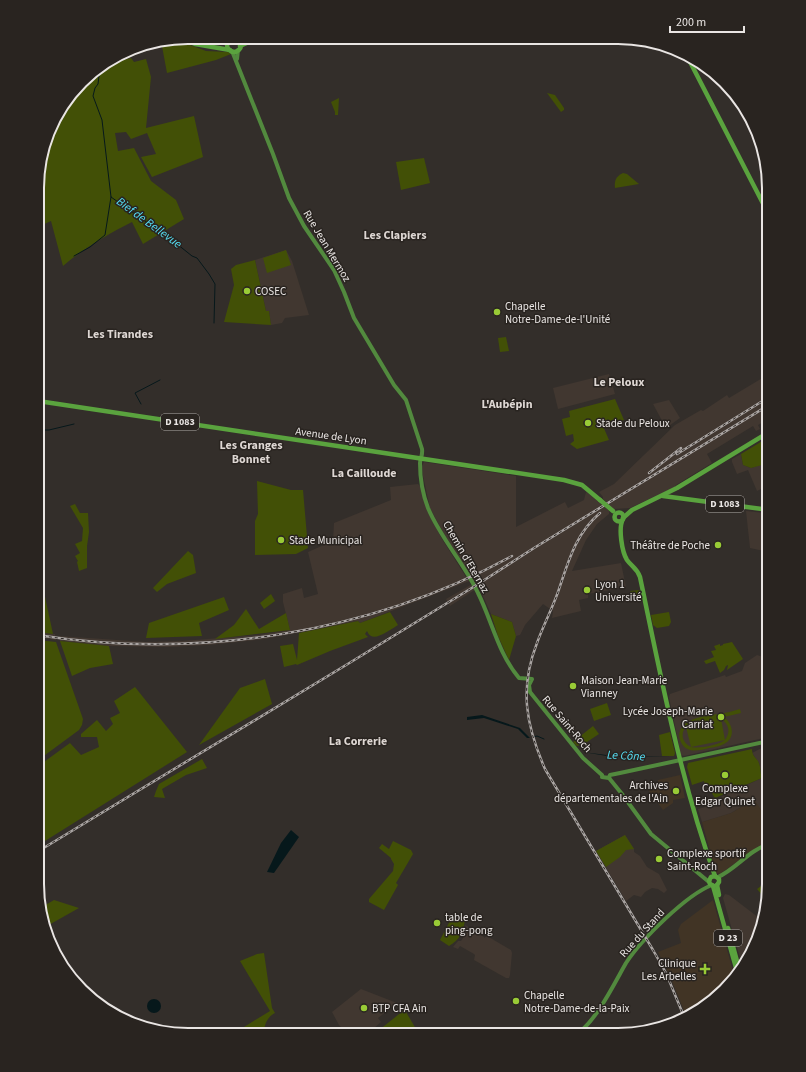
<svg xmlns="http://www.w3.org/2000/svg" width="806" height="1072" font-family="'Source Sans 3',sans-serif">
<rect width="100%" height="100%" fill="#332e2a"/>
<g fill="#413425">
<polygon points="680,775 685,798 673,800 673,803 663,810 646,787 658,784 658,780"/>
<polygon points="755,799 765,810 769,808 769,842 759,846 720,874 716,873 702,822 731,813"/>
<polygon points="713,900 735,978 718,997 687,1018 669,974 658,952 681,943 678,930 681,924"/>
</g>
<g fill="#413730">
<polygon points="286,250 292,261 309,315 285,318 282,323 271,325 269,311 266,311 255,260"/>
<polygon points="609,374 615,394 558,409 553,388"/>
<polygon points="769,374 769,419 758,425 760,429 756,431 753,426 707,454 712,463 676,485 675,487 630,508 614,509 603,499 603,497 599,492 614,484 675,425 701,410 703,411 727,395 729,398"/>
<polygon points="669,400 680,418 666,428 653,404"/>
<polygon points="741,454 743,465 751,468 766,463 769,468 769,485 757,491 748,470 737,474 732,462 732,459"/>
<polygon points="424,462 516,476 516,527 565,502 568,508 584,500 586,492 593,496 609,511 609,514 597,524 586,540 572,571 621,563 626,587 588,594 588,598 579,600 581,611 552,618 553,611 543,604 525,625 520,635 516,636 512,622 491,614 479,587 450,606 446,599 474,583 472,580 360,623 358,621 265,639 209,645 168,647 109,646 60,641 59,636 146,642 182,641 258,635 290,630 283,602 283,594 302,588 304,598 318,594 308,552 333,541 334,523 391,500 390,487 418,484 420,486 427,510 442,539 466,577 470,576 446,538 430,508 423,476 422,466"/>
<polygon points="746,511 747,511 764,513 763,522 768,521 769,552 750,548"/>
<polygon points="37,632 55,634 56,640 37,637"/>
<polygon points="757,655 763,657 769,670 769,737 684,756 681,755 669,697 670,694 725,675 726,677 742,671 745,663"/>
<polygon points="769,744 769,808 765,810 761,810 754,799 731,813 702,822 698,809 713,805 714,800 762,778 759,763 752,753"/>
<polygon points="625,835 634,849 634,852 640,856 647,867 659,874 667,890 664,893 658,889 652,888 645,892 641,897 634,895 626,901 596,851"/>
<polygon points="725,894 729,895 763,921 761,933 747,962 742,965 723,898"/>
<polygon points="465,925 470,928 469,930 471,932 473,930 484,937 484,938 487,936 511,950 512,953 510,975 509,978 506,978 474,960 475,955 474,954 460,946 458,949 453,947 458,941 461,941 465,935 464,932"/>
<polygon points="361,989 397,1003 378,1018 381,1022 367,1034 343,1034 342,1031 343,1029 339,1025 332,1012"/>
</g>
<g fill="#425006" fill-rule="evenodd">
<polygon points="174,39 206,51 228,52 231,54 216,60 167,73 161,41"/>
<path d="M117,58L119,61L131,58L134,62L146,59L151,77L146,128L194,116L203,157L152,177L141,157L156,154L147,133L131,139L126,132L115,133L118,151L134,148L151,181L176,200L184,219L143,244L132,222C108,234 84,248 63,266L51,221L38,227V168L57,113L88,74Z"/>
<polygon points="547,93 555,95 564,108 564,110 561,112"/>
<polygon points="339,98 338,115 335,115 335,112 331,102"/>
<polygon points="424,158 430,183 401,190 396,162"/>
<path d="M623,173L627,174L639,184L615,188C614,181 616,176 623,173Z"/>
<polygon points="286,250 291,265 267,273 263,258"/>
<polygon points="255,260 266,311 269,311 271,325 224,322 234,285 231,269 236,265"/>
<polygon points="506,337 509,351 500,352 498,338"/>
<polygon points="615,399 624,420 603,426 609,440 577,449 570,444 574,441 573,434 566,436 562,419 570,417 569,411"/>
<polygon points="769,437 769,463 751,468 743,465 741,454"/>
<polygon points="257,481 291,490 303,490 308,548 296,554 255,555 255,521 258,514"/>
<polygon points="75,504 80,513 88,513 89,532 87,546 87,568 79,571 77,562 78,561 75,556 80,553 75,544 82,541 83,528 70,506"/>
<polygon points="188,551 193,555 196,573 167,584 157,592 153,588"/>
<polygon points="41,589 44,592 53,634 37,632 38,591"/>
<polygon points="639,590 641,592 643,599 632,601 630,593 630,591"/>
<polygon points="271,594 275,601 264,609 260,603"/>
<polygon points="224,597 229,610 199,623 202,636 146,638 149,623"/>
<polygon points="246,609 259,629 286,613 290,630 215,639 234,625"/>
<path d="M390,612L398,625C393,628 377,640 371,636C369,635 368,633 367,631L365,634L368,637L330,651L297,665L296,664L284,667L280,646L293,644L297,660L299,633L358,621L360,623Z"/>
<polygon points="669,612 671,622 669,626 657,628 653,625 651,615"/>
<polygon points="491,614 512,622 516,636 509,660 498,636"/>
<polygon points="37,640 56,642 83,719 82,725 79,730 37,761"/>
<polygon points="60,641 109,646 113,664 90,668 72,676"/>
<polygon points="732,642 743,659 727,670 728,665 726,666 724,670 720,673 715,661 706,664 704,661 714,657 711,651 716,650 714,646 720,644 720,646 723,645 723,644"/>
<polygon points="265,679 272,704 199,745 240,688"/>
<polygon points="135,687 187,752 37,846 37,767 70,743 81,755 99,747 97,737 81,737 81,734 97,720 106,731 113,724 110,718 120,713 114,701"/>
<polygon points="607,703 611,715 594,721 590,709"/>
<path d="M740,709L741,713L724,717C733,724 736,738 724,744C719,747 714,747 709,748C698,751 685,754 680,740C674,719 707,715 719,714C726,713 733,711 740,709ZM721,719C729,724 731,732 725,740ZM686,727L691,747C682,743 680,733 686,727ZM725,740C718,745 700,749 691,747Z"/>
<polygon points="593,726 599,734 584,744 577,746 573,742"/>
<polygon points="670,732 675,753 674,756 662,756 659,735"/>
<path d="M752,749C752,755 755,757 758,761C761,766 760,773 762,778L715,798L709,789L708,785H705L704,781L692,785L687,767L688,763Z"/>
<polygon points="202,759 207,768 186,775 162,789 165,798 154,797 156,791 159,784"/>
<polygon points="625,835 634,849 626,850 620,857 606,867 596,851"/>
<polygon points="393,841 411,850 413,854 396,883 398,885 384,910 369,902 369,899 393,871 394,864 391,859 391,858 379,848 382,844 389,849"/>
<polygon points="769,875 769,894 768,898 764,902 761,899 763,896 757,889 765,883 763,879"/>
<polygon points="54,900 79,908 47,926 42,907"/>
<path d="M453,915L465,921C462,934 460,939 449,946L440,940Z"/>
<path d="M264,953L272,1008L275,1013C267,1017 264,1025 264,1034H247L244,1027L270,1011L240,961L257,954Z"/>
<polygon points="403,1011 406,1012 419,1034 374,1034"/>
</g>
<g fill="#06181b">
<polygon points="482,715 520,728 530,738 527,738 518,729 484,718 467,720 467,717"/>
<polygon points="583,752 614,756 670,757 613,757"/>
<polygon points="291,830 299,837 274,873 267,872 281,843"/>
<circle cx="154" cy="1006" r="7"/>
</g>
<g fill="none" stroke-linecap="round" stroke-linejoin="round">
<g stroke="#06181b" stroke-width="1">
<polyline points="100,68 98,84 95,88 93,96 102,120 111,197 172,240 192,256 197,258 209,274 215,284 214,323"/>
<polyline points="74,256 90,247 105,235 111,197"/>
<polyline points="141,404 135,393 160,380"/>
<polyline points="41,430 49,430 74,424"/>
<polyline points="533,737 537,736 544,739"/>
</g>
<g stroke="#528a3e" stroke-width="4">
<path d="M232,51L273,154L289,198L304,226L334,270L344,292L354,318L394,385L406,400L422,449C423,456 420,458 420,463C420,478 423,495 428,508C441,539 464,563 478,593C492,621 498,653 519,678L532,679L529,685L530,692L583,758L602,775"/>
<polyline points="237,59 238,50"/>
<polyline points="602,777 609,778 610,775 620,773 769,741"/>
<polyline points="609,778 622,794 651,834 709,882"/>
<path d="M718,877C736,869 749,850 769,844"/>
<polyline points="482,1034 494,1031 520,1035"/>
<polyline points="474,1035 478,1032 483,1035"/>
<path d="M575,1035C595,1024 615,982 626,963C641,940 686,895 712,885"/>
</g>
<g stroke="#5aa33e" stroke-width="4.5">
<polyline points="180,38 195,44 230,50"/>
<circle cx="234" cy="45" r="7"/>
<polyline points="240,46 251,41 277,37"/>
<polyline points="686,54 769,215"/>
<polyline points="38,401 564,480 582,485 600,500"/>
<polyline points="663,496 769,510"/>
<circle cx="619" cy="517" r="4.5"/>
<polyline points="623,518 632,510 677,488 769,432"/>
<path d="M623,519C618,528 622,552 627,560C632,567 637,568 640,577C661,677 680,779 715,876"/>
<polyline points="715,876 719,879 719,882 717,885"/>
<polyline points="717,885 719,895"/>
<polyline points="713,886 738,975"/>
<polyline points="714,886 710,884 709,881 711,877 715,876"/>
<polyline points="728,928 737,961"/>
</g>
<defs>
<g id="rail">
<polyline points="677,454 769,397"/>
<polyline points="649,473 681,448"/>
<path d="M600,513C575,534 568,563 558,592C552,609 543,626 537,643C519,689 526,725 545,769L653,950L666,973L685,1019"/>
<path d="M37,635C197,660 370,634 512,556"/>
<polyline points="37,852 351,662 475,586 534,548 769,405"/>
</g>
</defs>
<use href="#rail" stroke="#aaa5a3" stroke-width="2.5"/>
<use href="#rail" stroke="#292420" stroke-width="1" stroke-dasharray="3" stroke-linecap="butt"/>
<polyline stroke="#5aa33e" stroke-width="4.5" points="600,500 613,511"/>
</g>
<g fill="#99cb36" stroke="#292420" stroke-width="1.5">
<circle cx="247" cy="291" r="4"/>
<circle cx="497" cy="312" r="4"/>
<circle cx="588" cy="423" r="4"/>
<circle cx="281" cy="540" r="4"/>
<circle cx="718" cy="545" r="4"/>
<circle cx="587" cy="590" r="4"/>
<circle cx="573" cy="686" r="4"/>
<circle cx="721" cy="717" r="4"/>
<circle cx="725" cy="775" r="4"/>
<circle cx="676" cy="791" r="4"/>
<circle cx="659" cy="859" r="4"/>
<circle cx="437" cy="923" r="4"/>
<path d="M703 963h4v4h4v4h-4v4h-4v-4h-4v-4h4z"/>
<circle cx="516" cy="1001" r="4"/>
<circle cx="364" cy="1008" r="4"/>
</g>
<g text-anchor="middle" dominant-baseline="central" stroke-width="3" stroke-linejoin="round" paint-order="stroke">
<g fill="#292420" stroke="#afaba8" stroke-width="1">
<rect x="161" y="414" width="38" height="16" rx="3"/>
<rect x="706" y="496" width="38" height="16" rx="3"/>
<rect x="714" y="930" width="28" height="16" rx="3"/>
</g>
<g font-size="10" font-weight="bold" fill="#e9e5e3">
<text x="180" y="422">D 1083</text>
<text x="725" y="504">D 1083</text>
<text x="728" y="938">D 23</text>
</g>
<g font-size="11" fill="#e9e5e3" stroke="#292420">
<text transform="translate(327 246) rotate(59)">Rue Jean Mermoz</text>
<text transform="translate(331 436) rotate(8)">Avenue de Lyon</text>
<text transform="translate(466 557) rotate(60)">Chemin d'Eternaz</text>
<text transform="translate(567 724) rotate(50)">Rue Saint-Roch</text>
<text transform="translate(642 933) rotate(-48)">Rue du Stand</text>
</g>
<g font-size="11" fill="#e9e5e3" stroke="#292420" text-anchor="start">
<text x="255" y="291">COSEC</text>
<text x="505" y="306">Chapelle<tspan x="505" dy="13">Notre-Dame-de-l'Unité</tspan></text>
<text x="596" y="423">Stade du Peloux</text>
<text x="289" y="540">Stade Municipal</text>
<text x="710" y="545" text-anchor="end">Théâtre de Poche</text>
<text x="595" y="584">Lyon 1<tspan x="595" dy="13">Université</tspan></text>
<text x="581" y="680">Maison Jean-Marie<tspan x="581" dy="13">Vianney</tspan></text>
<text x="713" y="711" text-anchor="end">Lycée Joseph-Marie<tspan x="713" dy="13">Carriat</tspan></text>
<text x="668" y="785" text-anchor="end">Archives<tspan x="668" dy="13">départementales de l'Ain</tspan></text>
<text x="725" y="788" text-anchor="middle">Complexe<tspan x="725" dy="13">Edgar Quinet</tspan></text>
<text x="667" y="853">Complexe sportif<tspan x="667" dy="13">Saint-Roch</tspan></text>
<text x="445" y="917">table de<tspan x="445" dy="13">ping-pong</tspan></text>
<text x="696" y="963" text-anchor="end">Clinique<tspan x="696" dy="13">Les Arbelles</tspan></text>
<text x="524" y="995">Chapelle<tspan x="524" dy="13">Notre-Dame-de-la-Paix</tspan></text>
<text x="372" y="1008">BTP CFA Ain</text>
</g>
<g font-size="12" font-style="italic" fill="#56e1f7" stroke="#292420">
<text transform="translate(149 223) rotate(36)">Bief de Bellevue</text>
<text transform="translate(626 756) rotate(3)">Le Cône</text>
</g>
<g font-size="12" font-weight="bold" fill="#ded7d3" stroke="#292420">
<text x="395" y="235">Les Clapiers</text>
<text x="120" y="334">Les Tirandes</text>
<text x="619" y="382">Le Peloux</text>
<text x="507" y="404">L'Aubépin</text>
<text x="251" y="445">Les Granges<tspan x="251" dy="14">Bonnet</tspan></text>
<text x="364" y="473">La Cailloude</text>
<text x="358" y="741">La Correrie</text>
</g>
</g>
<path d="M0 0H806V1072H0ZM188 44H618A144 144 0 0 1 762 188V884A144 144 0 0 1 618 1028H188A144 144 0 0 1 44 884V188A144 144 0 0 1 188 44Z" fill="#292420" fill-rule="evenodd"/>
<path fill="none" stroke="#e9e5e3" stroke-width="2" d="M188 44H618A144 144 0 0 1 762 188V884A144 144 0 0 1 618 1028H188A144 144 0 0 1 44 884V188A144 144 0 0 1 188 44Z"/>
<path d="M670 26v6h74v-6" fill="none" stroke="#e9e5e3" stroke-width="2"/>
<text x="676" y="26" font-size="12" fill="#e9e5e3" stroke="#292420" stroke-width="3" paint-order="stroke">200 m</text>
</svg>
